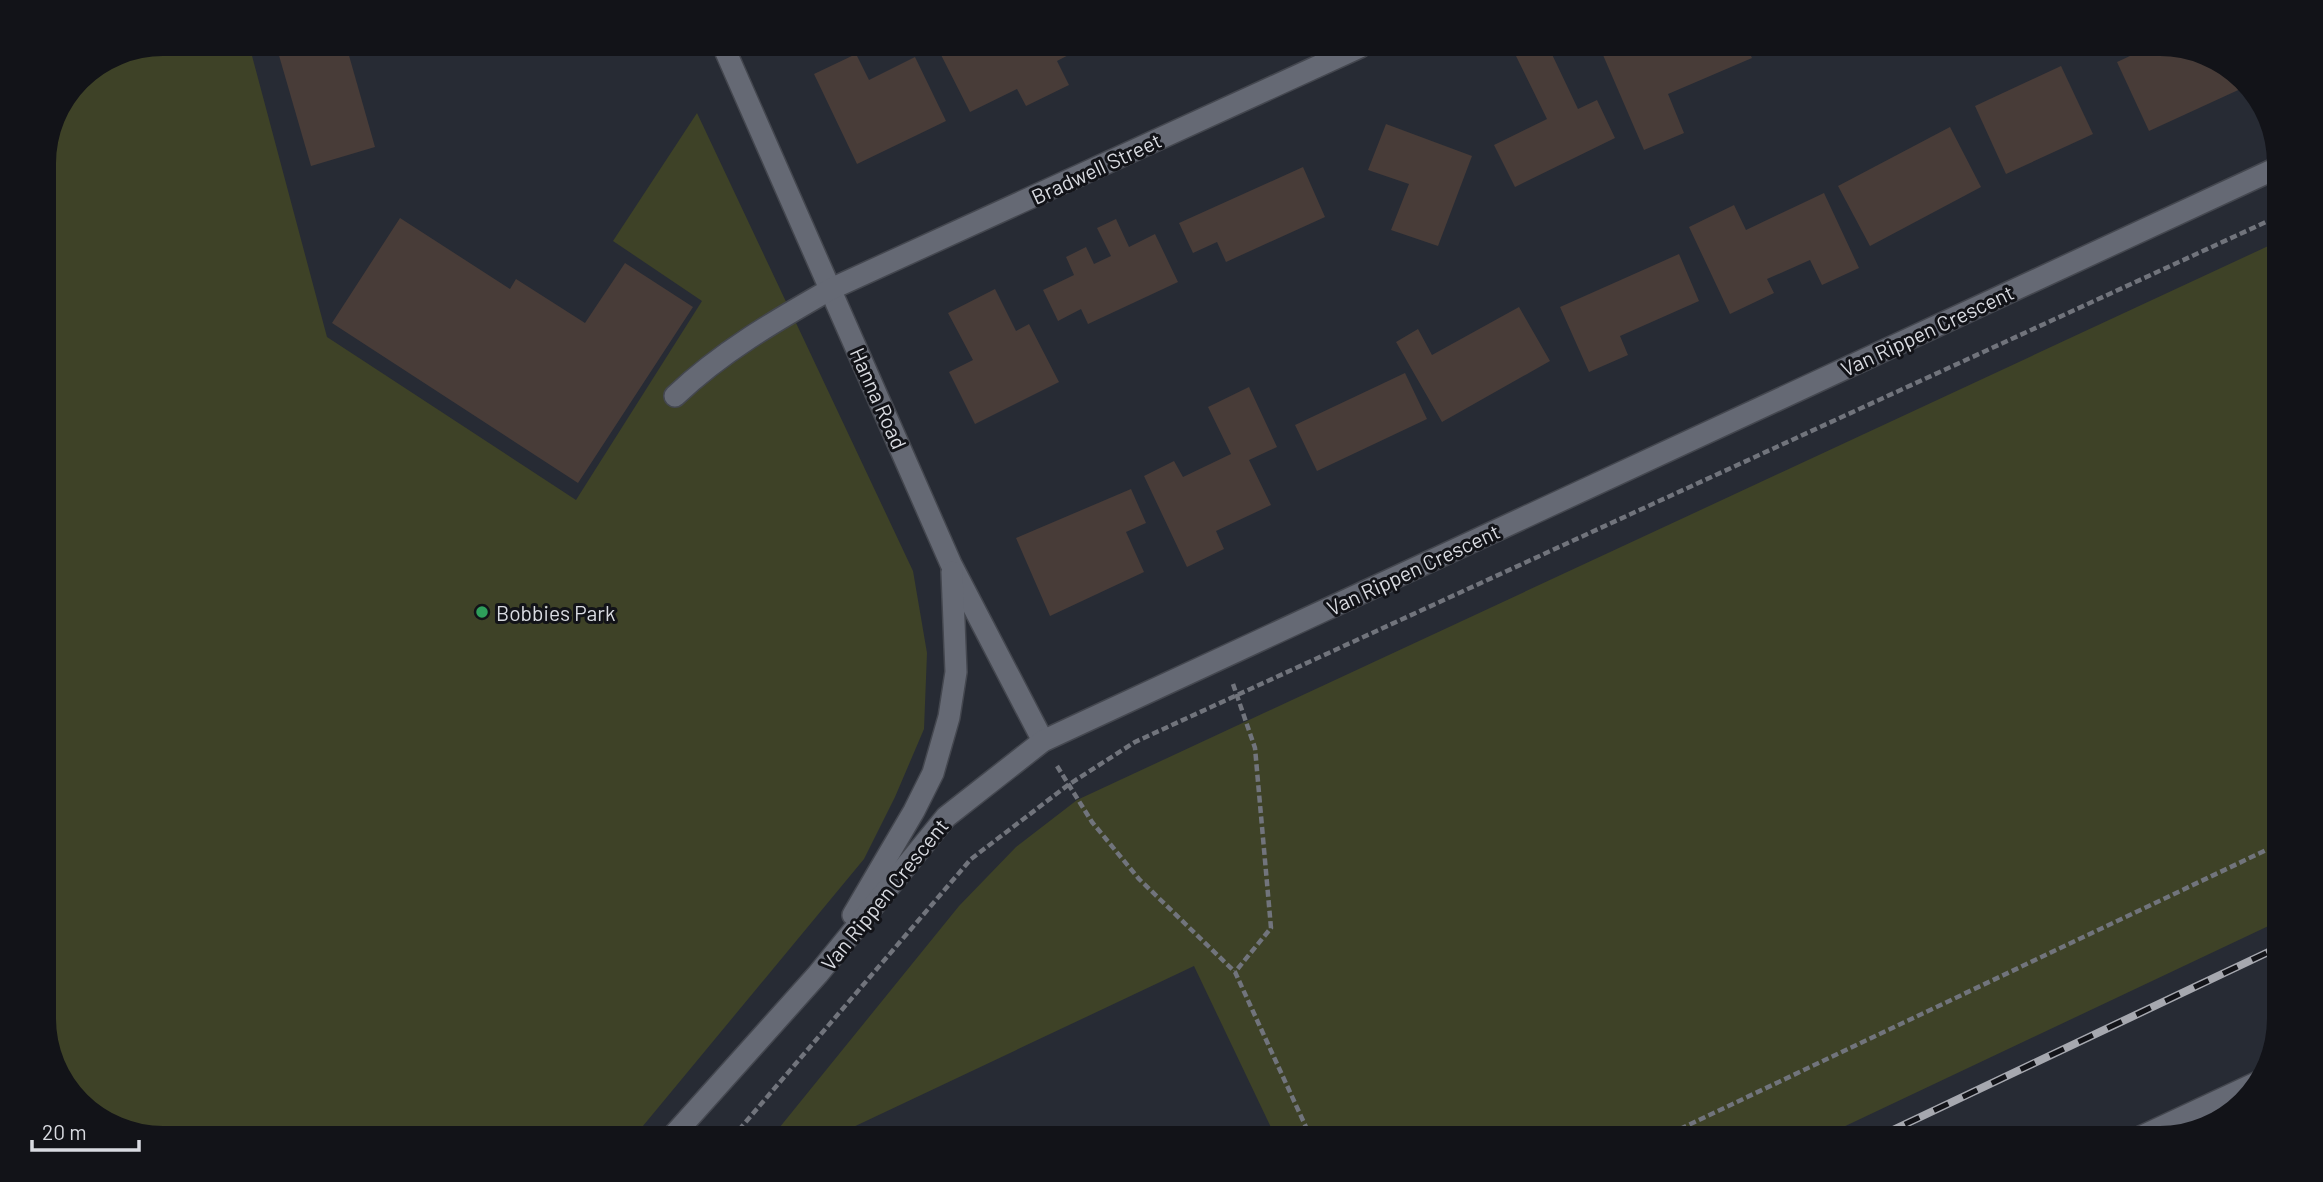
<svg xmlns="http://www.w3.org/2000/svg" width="2323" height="1182" font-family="Barlow,sans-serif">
<rect width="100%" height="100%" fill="#272b34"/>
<g fill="#3e4227">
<polygon points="251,52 327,337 576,500 702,301 613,241 697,113 913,571 927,653 924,729 895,797 864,859 633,1138 163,1138 111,1126 64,1086 44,1027 44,156 79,78 118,53"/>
<polygon points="2279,241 2279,921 1820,1138 1276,1138 1194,966 830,1138 771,1138 959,906 1016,847 1077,800"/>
</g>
<g fill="#483c38">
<polygon points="2156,44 2212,56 2247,86 2149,131 2117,62"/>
<polygon points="1548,46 1578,109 1597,100 1615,138 1515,187 1494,145 1547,119 1515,54 1530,47"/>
<polygon points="1623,46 1746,46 1752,58 1668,94 1684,133 1644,150 1603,55"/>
<polygon points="1082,48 1057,61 1069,85 1026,106 1017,89 970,112 938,49"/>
<polygon points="278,52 348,52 375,147 311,166"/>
<polygon points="856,54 869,80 915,57 946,121 857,164 814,74"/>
<polygon points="2061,66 2093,134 2006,174 1975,106"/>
<polygon points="1386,124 1472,156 1438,246 1391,230 1409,184 1368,170"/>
<polygon points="1950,127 1981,187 1870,246 1838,186"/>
<polygon points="1303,167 1325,217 1226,262 1217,242 1193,253 1179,223"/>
<polygon points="1824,193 1859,268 1822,285 1810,260 1767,279 1774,293 1730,314 1689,227 1734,205 1746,230"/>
<polygon points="400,218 510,289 516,279 585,323 625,263 693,307 578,483 332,323"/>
<polygon points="1116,219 1129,247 1155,234 1178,282 1088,324 1081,309 1058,321 1043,290 1074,275 1066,257 1086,247 1094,264 1111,256 1097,228"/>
<polygon points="1679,254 1699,301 1620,336 1628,355 1589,372 1560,307"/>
<polygon points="995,289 1016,331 1029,324 1059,382 975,424 949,372 973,360 948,313"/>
<polygon points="1519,307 1550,361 1442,422 1396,342 1418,329 1432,355"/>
<polygon points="1405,373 1427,419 1317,471 1295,425"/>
<polygon points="1249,387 1277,447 1249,460 1271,505 1216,531 1224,549 1187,567 1144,476 1174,461 1183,477 1231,454 1208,407"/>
<polygon points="1131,489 1146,523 1126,532 1144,572 1050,616 1016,538"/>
</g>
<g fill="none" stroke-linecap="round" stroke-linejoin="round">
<defs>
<g id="minor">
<polyline points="725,50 951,564 1043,741"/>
<path d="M675,396C721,352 775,321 831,289L1360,47"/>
<polyline points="853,915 914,811 933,773 949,717 956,672 952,572"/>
<polyline points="671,1138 818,974 946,817 1043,741 2279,167"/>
<polyline points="2138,1138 2258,1082"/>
</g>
</defs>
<use href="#minor" stroke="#44474f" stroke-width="24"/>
<g stroke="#71747c" stroke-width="4.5" stroke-dasharray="7 3.5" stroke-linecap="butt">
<polyline points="1233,684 1255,748 1271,928 1235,972"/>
<polyline points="1057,766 1092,822 1139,879 1235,972 1311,1138"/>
<polyline points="732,1138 971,859 1068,785 1135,742 2279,216"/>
<polyline points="1661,1138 2279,844"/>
</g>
<use href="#minor" stroke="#656974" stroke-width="21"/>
<defs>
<polyline id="rail" points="1876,1138 2279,947"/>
</defs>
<use href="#rail" stroke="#a6a8af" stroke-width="8"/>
<use href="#rail" stroke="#121318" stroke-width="5" stroke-dasharray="16" stroke-linecap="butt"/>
</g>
<circle fill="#2e9e5b" stroke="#121318" stroke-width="2.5" cx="482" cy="612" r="7"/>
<g text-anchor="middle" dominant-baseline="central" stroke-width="6" stroke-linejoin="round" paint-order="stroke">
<g font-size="21" fill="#d9dbe1" stroke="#121318">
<text transform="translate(1096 168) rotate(-25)">Bradwell Street</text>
<text transform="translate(1927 330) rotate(-25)">Van Rippen Crescent</text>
<text transform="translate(879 398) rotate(66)">Hanna Road</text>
<text transform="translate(1413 569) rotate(-25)">Van Rippen Crescent</text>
<text transform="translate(884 894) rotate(-51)">Van Rippen Crescent</text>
</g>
<g font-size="21" fill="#d9dbe1" stroke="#121318" text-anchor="start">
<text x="496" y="612">Bobbies Park</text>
</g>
</g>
<path d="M0 0H2323V1182H0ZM163 56H2160A107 107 0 0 1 2267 163V1019A107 107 0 0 1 2160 1126H163A107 107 0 0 1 56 1019V163A107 107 0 0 1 163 56Z" fill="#121318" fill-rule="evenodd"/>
<path d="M32 1140v10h107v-10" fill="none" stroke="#d9dbe1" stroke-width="3.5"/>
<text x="42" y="1140" font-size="21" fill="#d9dbe1" stroke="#121318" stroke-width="5" paint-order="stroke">20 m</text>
</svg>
